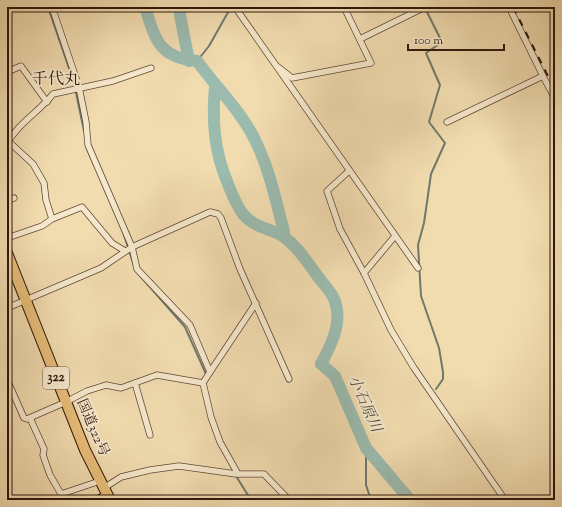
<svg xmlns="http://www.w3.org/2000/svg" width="562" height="507" font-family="'Sorts Mill Goudy','Noto Serif JP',serif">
<rect width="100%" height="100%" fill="#f1dcb0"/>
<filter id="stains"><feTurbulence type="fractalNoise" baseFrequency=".005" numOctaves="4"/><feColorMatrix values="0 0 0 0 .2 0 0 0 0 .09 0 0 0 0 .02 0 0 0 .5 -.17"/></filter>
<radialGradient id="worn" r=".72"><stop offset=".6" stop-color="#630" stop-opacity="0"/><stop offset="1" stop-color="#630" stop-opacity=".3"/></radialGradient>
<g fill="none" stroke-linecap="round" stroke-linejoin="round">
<g stroke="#70796e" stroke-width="2">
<polyline points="48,7 74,83 84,131"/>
<polyline points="425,8 442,42 426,53 440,85 429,122 445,143 431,174 424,223 418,245 421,296 439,348 443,372 443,379 436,389"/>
<polyline points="197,61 209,46 231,7"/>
<polyline points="86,146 95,167"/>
<polyline points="123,232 134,266"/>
<polyline points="135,270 185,327 206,374"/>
<polyline points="366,448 366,485 371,500"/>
<polyline points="236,476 251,500"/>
</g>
<g stroke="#9bbbaf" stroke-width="12">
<path d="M145,7C155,39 159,58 197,61C216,87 240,110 254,138C269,167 276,201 284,232L283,236"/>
<polyline points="180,7 180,15 189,61"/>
<path d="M215,86C212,121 214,151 228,184C232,194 236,205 243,214C255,229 270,227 284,237C297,246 305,259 314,271C319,279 327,287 332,295C345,318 332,344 321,364L335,376L366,448L410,500"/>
</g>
<defs>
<g id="street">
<polyline points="52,7 79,87 86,122 88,145 132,247 137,269 190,325 210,372 203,383 211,417 220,442 238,474"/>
<polyline points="235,7 418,268"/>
<polyline points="360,39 425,7"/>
<polyline points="278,67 292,78 371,63 344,7"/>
<polyline points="7,72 21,66 47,102"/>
<polyline points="543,76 555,99"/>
<polyline points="447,122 543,76 509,7"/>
<polyline points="7,140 33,164 44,183 46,200 52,219"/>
<path d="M7,144C18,123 39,112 53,94L113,81L151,68"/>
<polyline points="349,171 327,191 340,229 364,273"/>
<polyline points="7,201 14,198"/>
<polyline points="395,236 364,273 391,330 414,368 505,500"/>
<polyline points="7,238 42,226 52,219 82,207 112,243 125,251"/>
<polyline points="7,308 101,268 132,247 210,212 218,214 221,218 240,269 289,379"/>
<polyline points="210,372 256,303"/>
<polyline points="135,383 150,435"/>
<polyline points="9,384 24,418 27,419 66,402 87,391 106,385 121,388 157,375 203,383"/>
<polyline points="30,418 44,449 43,455 50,475 61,494 100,481"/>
<polyline points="104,488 121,477 150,470 179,466 236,474 264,474 289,500"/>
</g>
<polyline id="secondary" points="98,500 108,495"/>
<polyline id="highway" points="7,253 85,450 110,500"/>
</defs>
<use href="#street" stroke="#604836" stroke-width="7"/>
<use href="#secondary" stroke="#2f160d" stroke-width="10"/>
<use href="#highway" stroke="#2f160d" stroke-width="12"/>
<use href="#street" stroke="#f6e8cc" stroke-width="5.5"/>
<use href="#secondary" stroke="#f6e8cc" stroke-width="8"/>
<use href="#highway" stroke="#e8be78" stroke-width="10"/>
<polyline stroke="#2f160d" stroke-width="2" stroke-dasharray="7 7" stroke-linecap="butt" points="513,7 555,90"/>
</g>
<g text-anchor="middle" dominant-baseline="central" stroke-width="4" stroke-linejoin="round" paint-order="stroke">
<rect fill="#f6e8cc" stroke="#6b5546" stroke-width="1" x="43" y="367" width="26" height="22" rx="3"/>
<g font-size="13" font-weight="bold" fill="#2f160d">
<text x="56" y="378">322</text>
</g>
<g font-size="14" fill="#2f160d" stroke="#f6e8cc">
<text transform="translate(92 428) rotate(67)">国道322号</text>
</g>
<g font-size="15" font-style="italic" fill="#555046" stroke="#f6e8cc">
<text transform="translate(364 404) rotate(66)">小石原川</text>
</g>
<g font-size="16" fill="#2f160d" stroke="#f6e8cc">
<text x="56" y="80">千代丸</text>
</g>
</g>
<rect width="562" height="507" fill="none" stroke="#f1dcb0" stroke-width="24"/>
<rect x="8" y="8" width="546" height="491" fill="none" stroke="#2f160d" stroke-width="2"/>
<rect x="12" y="12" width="538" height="483" fill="none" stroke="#2f160d"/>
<path d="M408 44v6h96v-6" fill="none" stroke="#2f160d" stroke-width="2"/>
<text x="414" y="44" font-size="12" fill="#2f160d" stroke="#f6e8cc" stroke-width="3" paint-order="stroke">100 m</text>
<rect width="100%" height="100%" filter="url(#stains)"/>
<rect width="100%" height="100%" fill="url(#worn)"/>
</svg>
